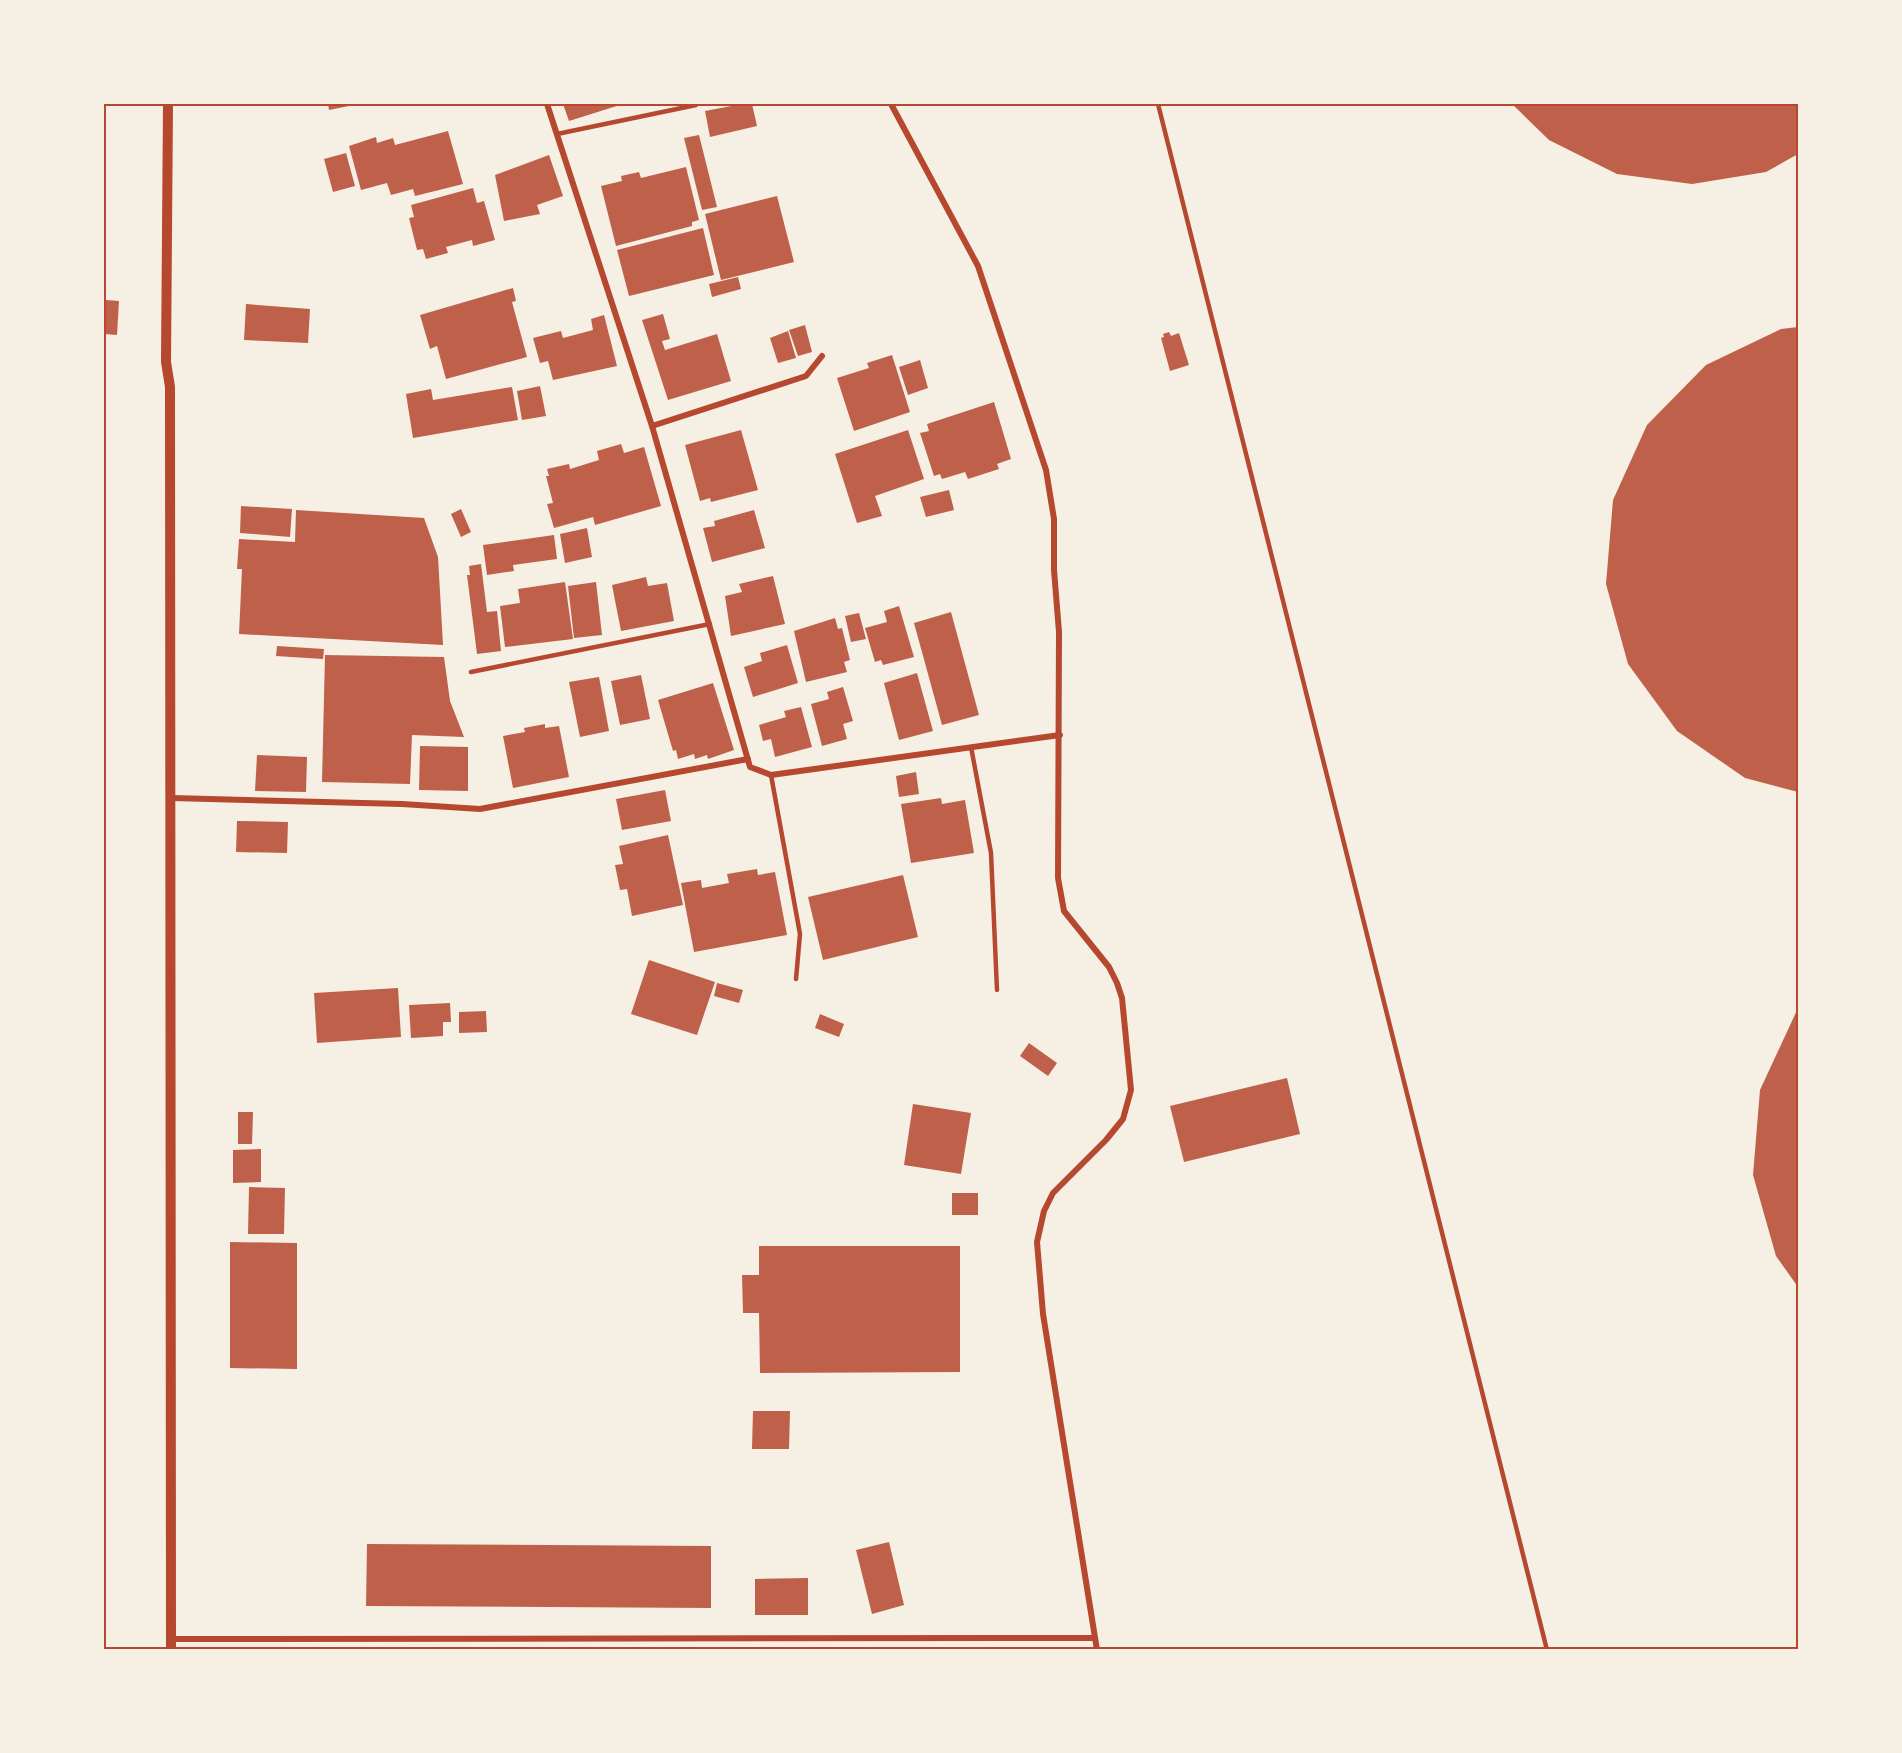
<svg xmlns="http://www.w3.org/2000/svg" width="1902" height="1753" font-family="'Roboto Serif',serif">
<rect width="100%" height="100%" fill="#f6efe4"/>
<g fill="#bf614a">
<polygon points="328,104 354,104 354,105 329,110"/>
<polygon points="563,104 623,104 569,121"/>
<polygon points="742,104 752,104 757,126 710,137 705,111"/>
<polygon points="1512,104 1798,104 1798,154 1766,172 1692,184 1617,174 1549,140"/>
<polygon points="448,131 463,184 415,196 413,189 391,195 387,183 361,190 349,146 376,137 377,143 393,138 395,145"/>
<polygon points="699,135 717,207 702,210 684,138"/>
<polygon points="346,153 355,186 333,192 324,159"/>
<polygon points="549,155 563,196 537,205 540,214 504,221 495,175"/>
<polygon points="686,167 699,220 692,222 692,226 616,246 601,186 622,181 621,176 639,172 641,178"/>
<polygon points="473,188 477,203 484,201 495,240 473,246 472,240 446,247 448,253 426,259 423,249 417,250 409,218 414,217 411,205"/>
<polygon points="777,196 794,262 721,280 705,214"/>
<polygon points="703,228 714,275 629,296 617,250"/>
<polygon points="738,277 741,289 712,297 709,284"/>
<polygon points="513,288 516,301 512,302 527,357 446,379 437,346 430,349 420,315"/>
<polygon points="106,300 119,301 117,335 104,334"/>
<polygon points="246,304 310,309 308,343 244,340"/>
<polygon points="663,314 670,339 662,341 665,350 717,334 731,381 668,400 642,320"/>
<polygon points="604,315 617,366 553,380 548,361 540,363 533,338 561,331 563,338 593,330 591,319"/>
<polygon points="805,325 812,352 798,356 789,330"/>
<polygon points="1798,327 1798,792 1745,778 1677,731 1628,664 1606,584 1613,500 1647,425 1706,365 1781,329"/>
<polygon points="788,331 796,358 778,363 770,338"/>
<polygon points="1169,332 1171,336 1179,333 1189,365 1170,371 1161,338 1164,337 1163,334"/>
<polygon points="892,355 910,412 854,431 837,378 869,368 867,363"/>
<polygon points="920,360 928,388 908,395 899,367"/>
<polygon points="540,386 546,416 522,420 517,391"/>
<polygon points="512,387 518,420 413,438 406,394 431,389 433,400"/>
<polygon points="994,402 1011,459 997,464 999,469 968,479 965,472 942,479 940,474 934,476 920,433 929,431 927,424"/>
<polygon points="741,430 758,490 711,502 710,498 700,501 685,445"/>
<polygon points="908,430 924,479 875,496 882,516 857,523 835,454"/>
<polygon points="621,444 624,453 644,447 661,506 595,525 593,517 554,528 547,504 553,503 546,476 549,476 547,469 569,464 570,469 599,460 597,451"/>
<polygon points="949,490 954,510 926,517 920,497"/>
<polygon points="241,506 292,509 290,537 240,533"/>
<polygon points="461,509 471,532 461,537 451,514"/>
<polygon points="296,510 424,518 438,557 443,645 239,634 242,569 237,569 239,539 295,542"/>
<polygon points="754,510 765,548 712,562 703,528 715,526 714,521"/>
<polygon points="587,528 592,557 565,563 560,534"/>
<polygon points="554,535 557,559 513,565 514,571 487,575 483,545"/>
<polygon points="481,564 487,612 497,611 501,651 477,654 467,575 470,575 469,566"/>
<polygon points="773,576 785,624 731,636 725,596 742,592 739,584"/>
<polygon points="646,577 648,586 667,583 674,621 621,631 612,585"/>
<polygon points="565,582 573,639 505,647 500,606 520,603 518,589"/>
<polygon points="596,582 602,635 574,638 568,586"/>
<polygon points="899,606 914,657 883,665 881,660 875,662 865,628 887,622 884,611"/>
<polygon points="951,612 979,715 942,725 914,623"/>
<polygon points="859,613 866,639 851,642 845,616"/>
<polygon points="835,618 838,629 842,628 850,660 844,662 847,672 806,682 794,631"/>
<polygon points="787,645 798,683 753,697 744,667 762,661 760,653"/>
<polygon points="277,646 324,649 323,659 276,656"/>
<polygon points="325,655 444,657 450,701 464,737 412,735 410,784 322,782"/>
<polygon points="917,673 933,731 899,740 884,683"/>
<polygon points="641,675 650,719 620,725 611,681"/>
<polygon points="599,677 609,731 580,737 569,682"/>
<polygon points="713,683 734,750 708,759 707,755 695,759 694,754 678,759 676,750 673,751 658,700"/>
<polygon points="843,687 853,721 843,724 847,739 822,746 811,704 829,699 827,692"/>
<polygon points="801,707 812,747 775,757 771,739 763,741 759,725 786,717 784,711"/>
<polygon points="545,724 545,728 559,726 569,777 513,788 503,736 525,732 524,728"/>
<polygon points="420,746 468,747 468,791 419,790"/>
<polygon points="257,755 307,757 306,792 255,791"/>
<polygon points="916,772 919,794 899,797 896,776"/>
<polygon points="665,790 671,821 622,830 616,799"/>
<polygon points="941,798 942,804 965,800 974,853 911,863 901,804"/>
<polygon points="237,821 288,822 287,853 236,852"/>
<polygon points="668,835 683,905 632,916 627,889 620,890 615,865 623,864 619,846"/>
<polygon points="757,869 758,875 775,872 787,935 694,952 681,883 701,880 702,888 729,883 727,874"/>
<polygon points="903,875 918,937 823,960 808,897"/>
<polygon points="649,960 715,982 697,1035 631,1014"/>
<polygon points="717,983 743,990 739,1003 714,996"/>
<polygon points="398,988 401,1037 317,1043 314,993"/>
<polygon points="450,1003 451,1022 443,1022 443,1036 411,1038 409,1005"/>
<polygon points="1798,1008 1798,1287 1776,1256 1753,1175 1760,1090"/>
<polygon points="486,1011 487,1032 459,1033 459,1012"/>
<polygon points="820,1014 844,1024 839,1037 815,1028"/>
<polygon points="1029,1043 1057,1063 1048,1076 1020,1056"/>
<polygon points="1287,1078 1300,1134 1184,1162 1170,1106"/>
<polygon points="913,1104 971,1113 961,1174 904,1165"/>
<polygon points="238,1112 253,1112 252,1144 238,1144"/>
<polygon points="261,1149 261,1182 233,1183 233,1150"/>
<polygon points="249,1187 285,1188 284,1234 248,1234"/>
<rect x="952" y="1193" width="26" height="22"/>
<polygon points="230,1242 297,1243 297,1369 230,1368"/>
<polygon points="759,1246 960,1246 960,1372 760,1373 759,1313 743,1313 742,1275 759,1275"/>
<polygon points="753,1411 790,1411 789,1449 752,1449"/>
<polygon points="889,1542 904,1605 872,1614 856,1550"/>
<polygon points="367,1544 711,1546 711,1608 366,1606"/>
<polygon points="808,1578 808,1615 755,1615 755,1579"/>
</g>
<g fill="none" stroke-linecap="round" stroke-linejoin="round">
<g stroke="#b5482f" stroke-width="4.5">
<polyline points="1158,104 1547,1650"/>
<polyline points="557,134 696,105"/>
<polyline points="471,672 710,624"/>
<polyline points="971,747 991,853 997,990"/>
<polyline points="771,775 800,934 796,979"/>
</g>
<g stroke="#b5482f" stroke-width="6">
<polyline points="547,104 652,426 750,767 771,775 1060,735"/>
<polyline points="891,104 978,266 1046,470 1054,519 1054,570 1059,632 1058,878 1064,911 1109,967 1117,983 1122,998 1131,1090 1123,1119 1106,1140 1053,1193 1044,1211 1037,1242 1043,1314 1097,1650"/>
<polyline points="652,426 806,376 822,356"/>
<polyline points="172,798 402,804 480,809 748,759"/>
<polyline points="171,1639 1094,1638"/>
</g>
<polyline stroke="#b5482f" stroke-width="10" points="168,104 166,362 170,387 171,1650"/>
</g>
<rect width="1902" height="1753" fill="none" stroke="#f6efe4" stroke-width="210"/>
<rect x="105" y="105" width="1692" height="1543" fill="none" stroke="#b5482f" stroke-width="2"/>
</svg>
